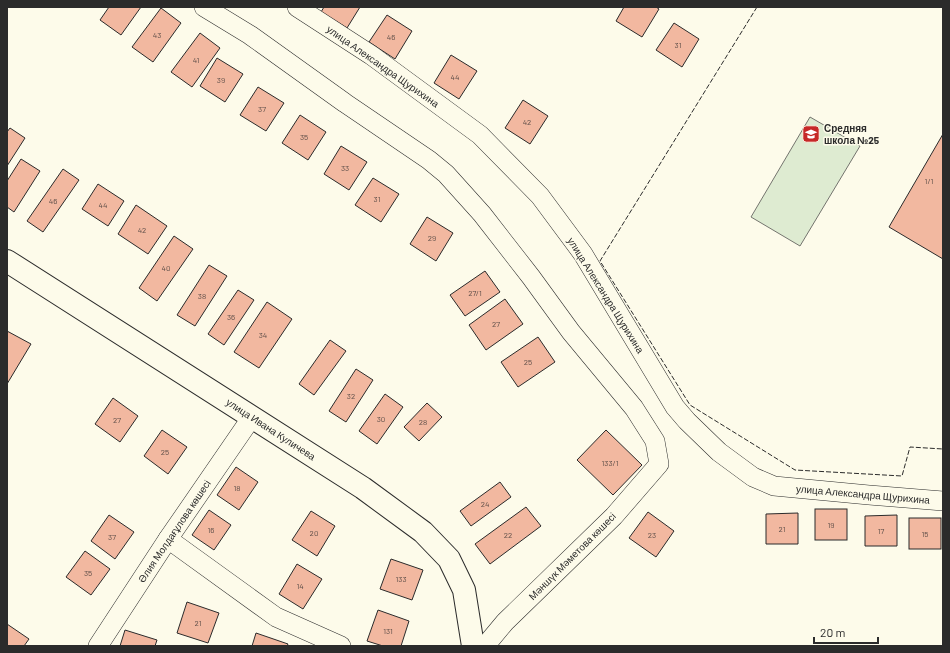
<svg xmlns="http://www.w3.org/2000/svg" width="950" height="653" font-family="Barlow,sans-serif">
<rect width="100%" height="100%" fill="#fdfbea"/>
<polygon fill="#deebd1" stroke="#74746e" points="810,117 860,146 800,246 751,217"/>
<g fill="#f2b8a0" stroke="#2b2b2b">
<polygon points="109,7 141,7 121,35 100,20"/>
<polygon points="324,7 360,7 347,28 321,12"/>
<polygon points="624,7 656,7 659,9 642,37 616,21"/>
<polygon points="161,8 181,23 153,62 132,47"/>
<polygon points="387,15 412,31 395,59 369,42"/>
<polygon points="674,23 699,39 682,67 656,50"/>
<polygon points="200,33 220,48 192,87 171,72"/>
<polygon points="451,55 477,71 459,99 434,83"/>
<polygon points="217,58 243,74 225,102 200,86"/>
<polygon points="258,87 284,103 266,131 240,115"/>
<polygon points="523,100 548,116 530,144 505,128"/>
<polygon points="300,115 326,132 308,160 282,143"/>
<polygon points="10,128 25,138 7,166 7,132"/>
<polygon points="943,134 943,259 889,227"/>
<polygon points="341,146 367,162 349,190 324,174"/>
<polygon points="21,159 40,171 14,212 7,207 7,181"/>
<polygon points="63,169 79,180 43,232 27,221"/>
<polygon points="373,178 399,194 381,222 355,205"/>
<polygon points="98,184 124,201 108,226 82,209"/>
<polygon points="136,205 167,226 148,254 118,234"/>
<polygon points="427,217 453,233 436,261 410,244"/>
<polygon points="174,236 193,249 157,301 139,288"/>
<polygon points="209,265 227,276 195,326 177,315"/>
<polygon points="485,271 500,292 465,316 450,295"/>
<polygon points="238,290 254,300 224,345 208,334"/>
<polygon points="505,299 523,324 486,350 469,325"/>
<polygon points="267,302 292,319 259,368 234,352"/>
<polygon points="7,331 31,344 7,384"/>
<polygon points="538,337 555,362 518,387 501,362"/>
<polygon points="330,340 346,351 314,395 299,384"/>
<polygon points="356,369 373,380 346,422 329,411"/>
<polygon points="385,394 403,407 377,444 359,431"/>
<polygon points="113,398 138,416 120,442 95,424"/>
<polygon points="427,403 442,417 419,441 404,427"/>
<polygon points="162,430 187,447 168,474 144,456"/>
<polygon points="606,430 642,465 613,495 577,460"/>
<polygon points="236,467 258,482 239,510 217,495"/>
<polygon points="500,482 511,497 471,526 460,511"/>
<polygon points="526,507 541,526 490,564 475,544"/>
<rect x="815" y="509" width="32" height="31"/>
<polygon points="209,510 231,525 214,550 192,535"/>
<polygon points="311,511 335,526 317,556 292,540"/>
<polygon points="648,512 674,531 656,557 629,538"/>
<polygon points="798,513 798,544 766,544 766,514"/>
<polygon points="109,515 134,532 115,559 91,541"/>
<polygon points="897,515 897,546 865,546 865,516"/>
<rect x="909" y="518" width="32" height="31"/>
<polygon points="85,551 110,569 91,595 66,577"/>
<polygon points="391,559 423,570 412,600 380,589"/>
<polygon points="297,564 322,579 303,609 279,594"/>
<polygon points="187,602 219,613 208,643 177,633"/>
<polygon points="378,610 409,621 401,646 383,646 367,641"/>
<polygon points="7,624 29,639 24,646 7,646"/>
<polygon points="125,630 157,640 155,646 120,646"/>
<polygon points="256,633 288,644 287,646 252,646"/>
</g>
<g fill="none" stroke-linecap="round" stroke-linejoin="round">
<defs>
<g id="minor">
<polyline points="204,7 250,35 345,103 429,160 446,174 482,214 531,277 571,332 634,408 655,441 659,464 614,516 505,622 485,646"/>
<polyline points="297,7 371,55 480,135 540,196 583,254 675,407 687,421 719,452 753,477 774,486 869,495 943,501"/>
<polyline points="168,539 276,617 341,646"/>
<polyline points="98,646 168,539 252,417"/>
</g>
<polyline id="tertiary" points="7,261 363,488 423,532 449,559 464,590 473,646"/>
</defs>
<use href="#minor" stroke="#2b2b2b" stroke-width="20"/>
<use href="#tertiary" stroke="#2b2b2b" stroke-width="24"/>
<use href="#minor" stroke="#fdfbea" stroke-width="19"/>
<use href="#tertiary" stroke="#fdfbea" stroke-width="22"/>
<polyline stroke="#2b2b2b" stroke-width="1" stroke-dasharray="5 2" stroke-linecap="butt" points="757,7 600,261 690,405 795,470 902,476 910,447 943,449"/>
</g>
<defs>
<symbol id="school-square" viewBox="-11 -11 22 22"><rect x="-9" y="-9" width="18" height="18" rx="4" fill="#c62828" stroke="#fdfbea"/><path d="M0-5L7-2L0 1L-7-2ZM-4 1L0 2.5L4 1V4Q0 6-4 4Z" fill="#fff"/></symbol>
</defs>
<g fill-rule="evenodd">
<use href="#school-square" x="801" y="124" width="20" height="20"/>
</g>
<g text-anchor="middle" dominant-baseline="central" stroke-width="3" stroke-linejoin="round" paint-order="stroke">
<g font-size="8" fill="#5d4e48">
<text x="157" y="35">43</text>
<text x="391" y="37">46</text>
<text x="678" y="45">31</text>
<text x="196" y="60">41</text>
<text x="455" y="77">44</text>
<text x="221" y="80">39</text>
<text x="262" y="109">37</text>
<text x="527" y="122">42</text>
<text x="304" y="137">35</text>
<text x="345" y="168">33</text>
<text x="929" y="181">1/1</text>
<text x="377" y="199">31</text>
<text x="53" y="201">46</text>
<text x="103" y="205">44</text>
<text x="142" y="230">42</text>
<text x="432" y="238">29</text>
<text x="166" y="268">40</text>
<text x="475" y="293">27/1</text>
<text x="202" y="296">38</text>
<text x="231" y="317">36</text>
<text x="496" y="324">27</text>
<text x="263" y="335">34</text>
<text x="528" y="362">25</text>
<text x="351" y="396">32</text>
<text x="381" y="419">30</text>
<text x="117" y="420">27</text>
<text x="423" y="422">28</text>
<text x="165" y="452">25</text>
<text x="610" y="463">133/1</text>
<text x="237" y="488">18</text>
<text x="485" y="504">24</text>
<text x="831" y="525">19</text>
<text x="782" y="529">21</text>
<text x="211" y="530">16</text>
<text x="881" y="531">17</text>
<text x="314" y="533">20</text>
<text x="925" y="534">15</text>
<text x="508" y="535">22</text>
<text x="652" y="535">23</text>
<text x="112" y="537">37</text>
<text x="88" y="573">35</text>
<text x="401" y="579">133</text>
<text x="300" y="586">14</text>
<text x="198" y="623">21</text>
<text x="388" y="631">131</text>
</g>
<g font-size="10" fill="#2b2b2b" stroke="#fdfbea">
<text transform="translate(383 66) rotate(35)">улица Александра Щурихина</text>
<text transform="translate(606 295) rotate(58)">улица Александра Щурихина</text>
<text transform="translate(271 429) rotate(33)">улица Ивана Куличева</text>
<text transform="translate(863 494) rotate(5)">улица Александра Щурихина</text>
<text transform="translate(174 531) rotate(-56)">Әлия Молдағұлова көшесі</text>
<text transform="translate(572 556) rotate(-45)">Мәншүк Мәметова көшесі</text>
</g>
<g font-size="10" font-weight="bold" fill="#2b2b2b" stroke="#fdfbea" text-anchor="start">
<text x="824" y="128">Средняя<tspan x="824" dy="12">школа №25</tspan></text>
</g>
</g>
<rect width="950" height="653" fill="none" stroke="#2b2b2b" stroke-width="16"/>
<path d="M814 637v6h64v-6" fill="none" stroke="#2b2b2b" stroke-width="2"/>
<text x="820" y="637" font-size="12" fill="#2b2b2b" stroke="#fdfbea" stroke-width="3" paint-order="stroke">20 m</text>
</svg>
